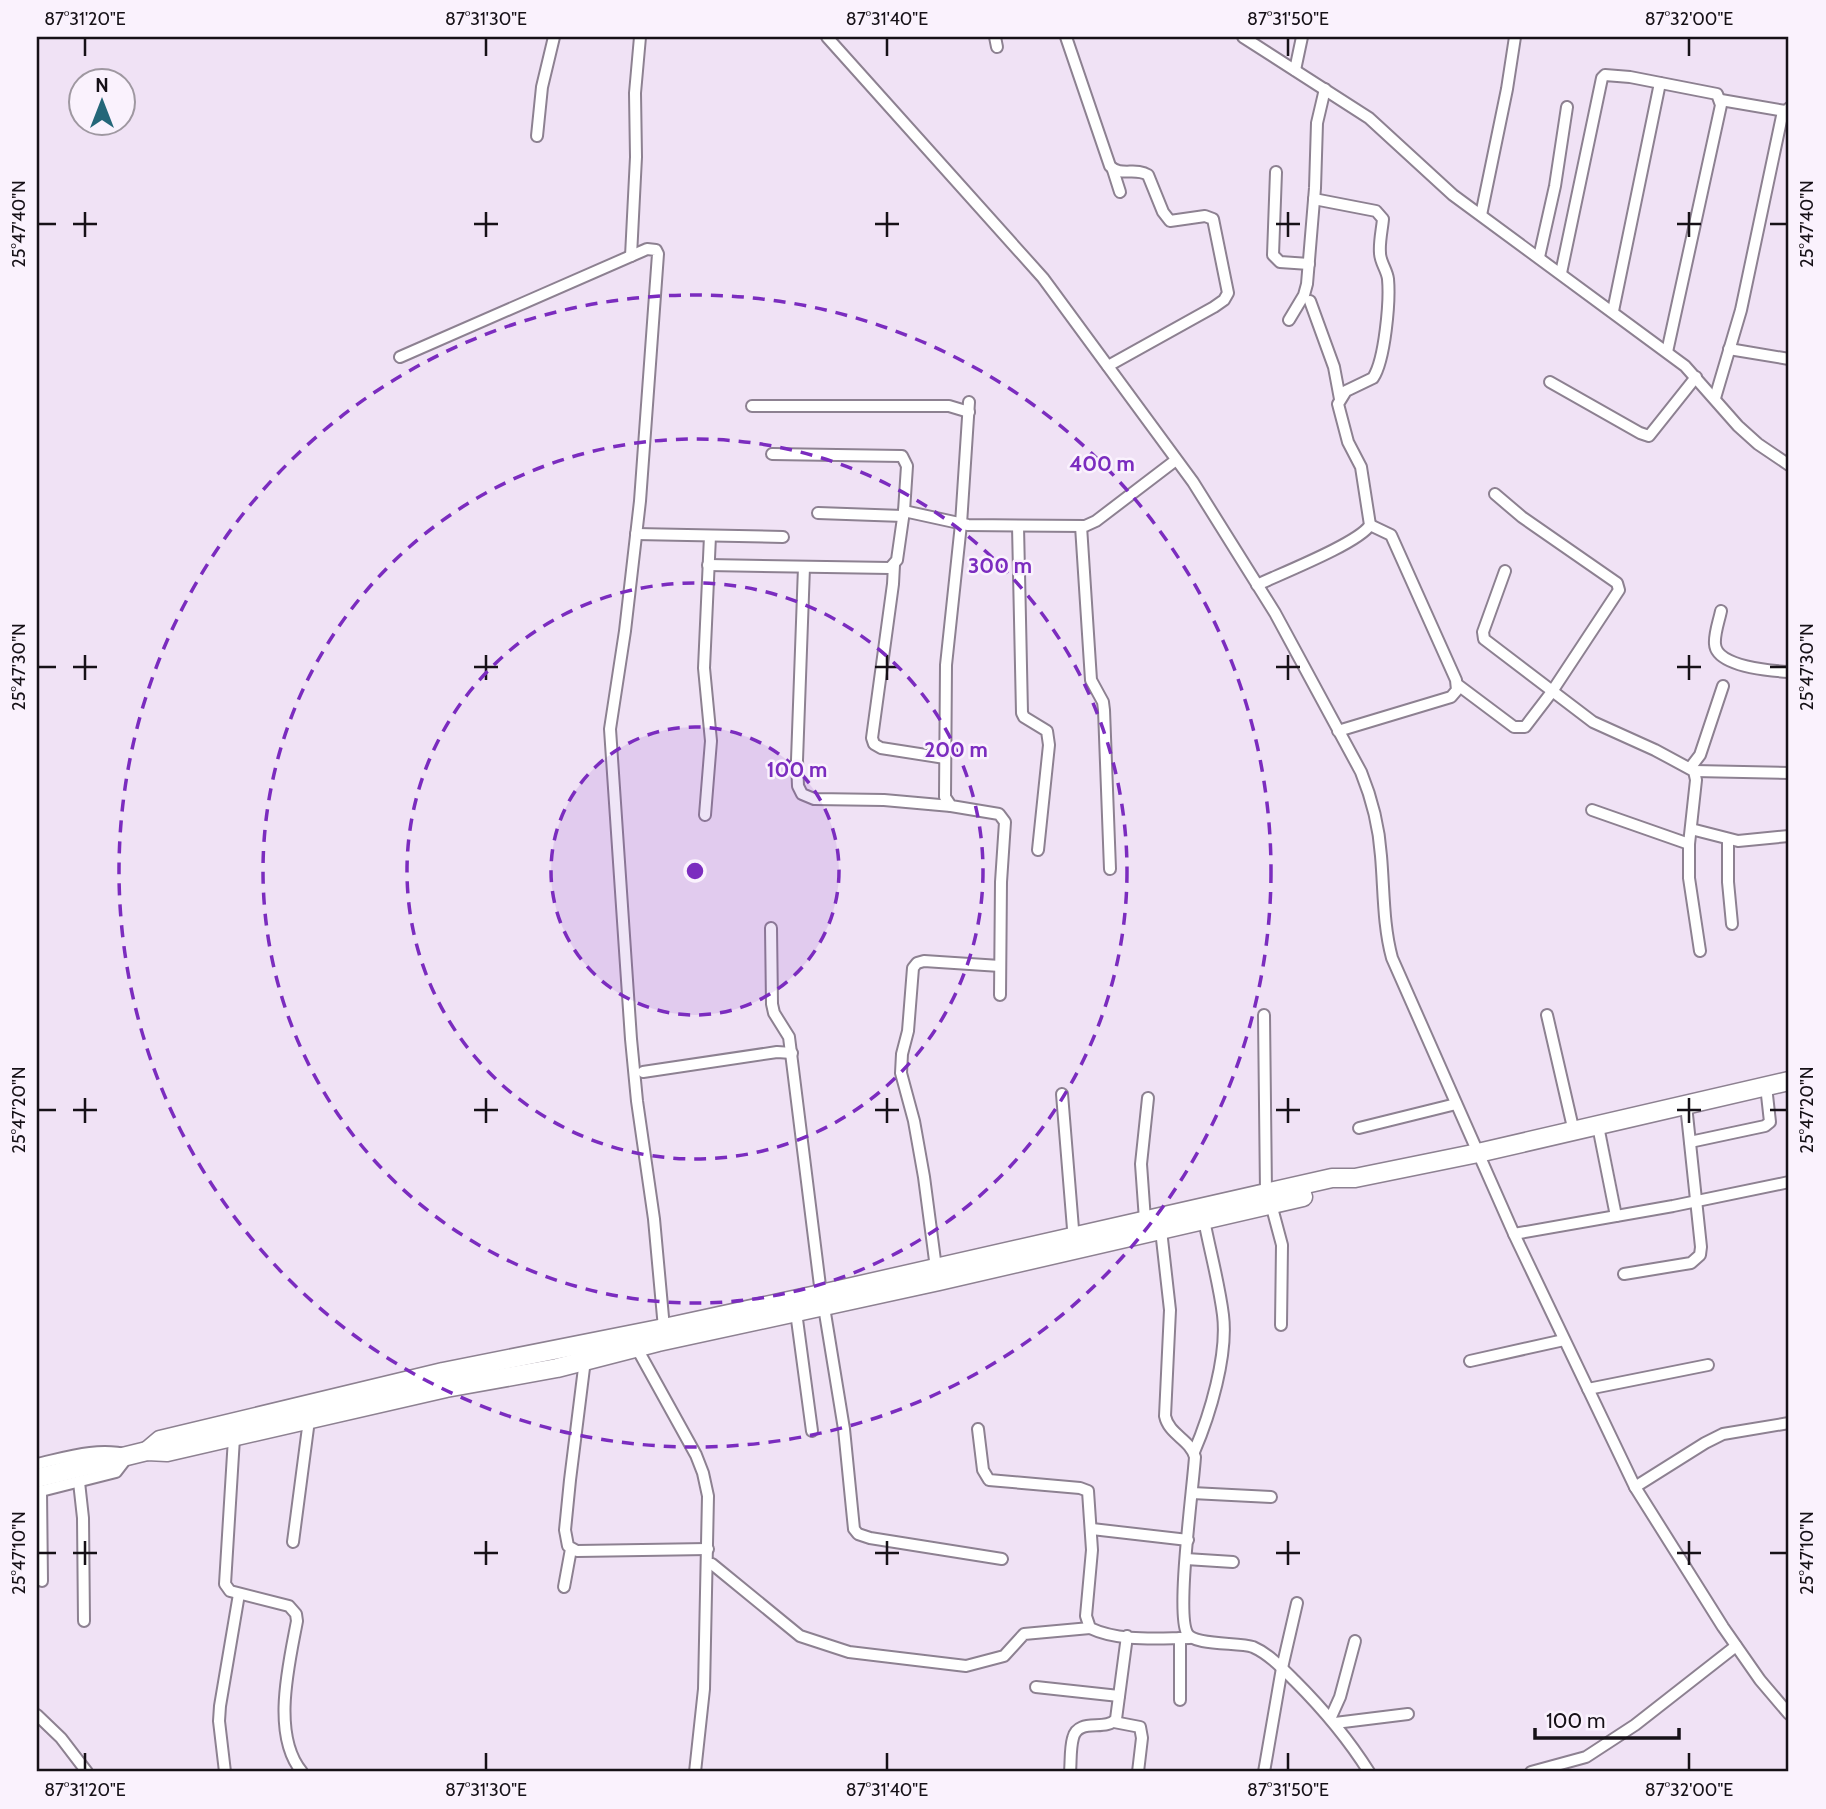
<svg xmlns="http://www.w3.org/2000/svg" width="1826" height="1809" font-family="Cabin,sans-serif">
<rect width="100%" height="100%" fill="#f0e2f5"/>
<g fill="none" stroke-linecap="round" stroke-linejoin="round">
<defs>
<g id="minor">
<path d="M827,37L1043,278L1193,482L1275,613L1361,772C1372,799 1379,826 1381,856C1384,890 1383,925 1392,958L1514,1234L1635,1487L1723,1627L1760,1680L1789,1714"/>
<polyline points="995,37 997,47"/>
<path d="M1066,37L1110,166C1120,177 1136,167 1148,175L1163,212L1170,221L1205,216L1213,219L1228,293L1224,300L1214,307L1108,366"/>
<polyline points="1243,37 1369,118 1453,195 1685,366 1738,426 1758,444 1789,465"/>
<polyline points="1295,70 1302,37"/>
<polyline points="1721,100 1785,111 1788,115"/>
<polyline points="537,136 542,87 554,37"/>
<polyline points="1113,170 1120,192"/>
<polyline points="1276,172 1273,255 1280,262 1309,264"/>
<polyline points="1481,215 1507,89 1515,37"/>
<polyline points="631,256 636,157 635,93 640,37"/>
<polyline points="1539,257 1555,186 1567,107"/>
<polyline points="1561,273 1602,78 1605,75 1630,77 1717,94 1721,105 1667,352"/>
<polyline points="1310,301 1334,367 1340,399"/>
<polyline points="1613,311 1660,83"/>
<polyline points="1289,320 1304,295 1307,284 1315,188 1317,123 1325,89"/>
<polyline points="1729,349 1789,359"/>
<polyline points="400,357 647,249 656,250 658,254 640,501 625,631 610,729 631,1039 637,1101 654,1219 664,1328"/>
<polyline points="1550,382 1640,433 1649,436 1696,377"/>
<polyline points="1715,398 1741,310 1782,116 1789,108"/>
<polyline points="969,402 961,524 946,665 945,797 951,806 999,814 1005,822 1001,882 1000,995"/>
<polyline points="752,406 949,406 969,412"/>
<polyline points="772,454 902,456 907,466 904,511"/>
<polyline points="818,513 903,516"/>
<polyline points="1018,526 1022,713 1024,717 1047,731 1049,745 1038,850"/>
<polyline points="1081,526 1091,680 1103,702 1104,710 1110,869"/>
<polyline points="636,534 783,537"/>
<polyline points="708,565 890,568 897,560 904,511 968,525 1085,526 1096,521 1176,460"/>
<polyline points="894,565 893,584 872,738 874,744 881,748 945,758"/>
<polyline points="804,567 797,760 798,786 802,794 814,799 884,800 951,806"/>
<polyline points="1505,571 1483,632 1484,639 1593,722 1655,750 1694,771 1696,780 1689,844 1689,878 1700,951"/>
<path d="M1257,585C1280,574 1359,543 1370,525L1361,467L1348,442L1338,404L1346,391L1373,378C1385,360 1390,301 1388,279C1387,270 1380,262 1380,253C1379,242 1382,230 1383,219L1376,211L1314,199"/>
<path d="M1721,611C1719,621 1714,634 1715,644C1716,667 1773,671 1789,672"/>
<polyline points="1458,685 1514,727 1525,727 1551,693 1619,590 1617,583 1522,517 1495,494"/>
<polyline points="1338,731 1451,697 1457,690 1456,680 1391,535 1370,525"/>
<polyline points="1690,768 1700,755 1723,686"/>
<polyline points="1694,771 1789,773"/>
<polyline points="1592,810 1689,844"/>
<polyline points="705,815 711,741 704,668 710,536"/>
<polyline points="1691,829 1738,841 1789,836"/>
<polyline points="1728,839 1728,882 1732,924"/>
<polyline points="771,928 772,1004 774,1013 789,1037 821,1294"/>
<polyline points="1264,1015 1266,1192"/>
<polyline points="1547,1015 1574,1132"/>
<polyline points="643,1072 777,1052 792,1053"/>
<polyline points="1062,1094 1074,1241"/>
<polyline points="1598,1126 1616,1216"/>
<polyline points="1359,1128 1456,1104"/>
<polyline points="1690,1142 1765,1126 1770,1122 1766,1086"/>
<polyline points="1271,1204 1282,1245 1281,1325"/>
<polyline points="1145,1220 1141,1164 1148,1098"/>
<path d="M1161,1230L1170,1310L1165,1416C1169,1435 1190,1439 1195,1457C1193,1488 1176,1612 1187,1633C1193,1646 1239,1642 1253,1647C1269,1654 1283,1669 1295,1681C1324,1710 1347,1737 1369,1772"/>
<polyline points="1514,1234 1673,1206 1789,1182"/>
<polyline points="936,1268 924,1177 914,1121 901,1073 902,1054 908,1031 913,968 917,963 924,961 1000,966"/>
<polyline points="1624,1274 1691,1263 1700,1255 1701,1247 1686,1105"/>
<polyline points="824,1307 844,1429 854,1529 858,1534 870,1538 1002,1559"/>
<polyline points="796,1312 812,1431"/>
<polyline points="634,1343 696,1455 703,1473 708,1496 704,1689 695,1772"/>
<polyline points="585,1360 570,1480 565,1530 568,1546 577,1551 708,1549"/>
<polyline points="1470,1361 1564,1340"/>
<polyline points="1588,1389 1708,1365"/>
<path d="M978,1429L983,1470L989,1480L1080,1488L1088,1491L1092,1550L1086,1616L1090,1628C1119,1642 1159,1638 1190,1638"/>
<path d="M234,1438L225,1584L230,1591L289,1606L296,1614L297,1621C289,1664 271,1735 302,1772"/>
<path d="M1194,1452C1210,1415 1228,1355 1223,1315C1219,1283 1210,1251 1204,1220"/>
<path d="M37,1464C68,1457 98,1447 129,1455L116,1472L37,1492"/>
<polyline points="79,1482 83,1518 84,1621"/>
<polyline points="1635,1487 1705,1443 1723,1434 1789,1423"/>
<polyline points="41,1491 42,1581"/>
<polyline points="1192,1493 1271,1497"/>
<polyline points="1092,1529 1188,1540"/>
<polyline points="293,1542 309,1420"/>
<polyline points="1186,1559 1233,1562"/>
<polyline points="712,1564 800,1636 849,1652 966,1666 1004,1656 1024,1634 1090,1628"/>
<polyline points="564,1587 571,1549"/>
<polyline points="1180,1638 1180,1700"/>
<polyline points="1036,1687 1119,1696"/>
<polyline points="37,1715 61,1738 87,1772"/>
<polyline points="1331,1717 1340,1697 1355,1641"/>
<polyline points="1114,1722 1140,1727 1142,1738 1138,1772"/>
<polyline points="1335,1723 1408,1714"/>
<polyline points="225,1772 219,1721 220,1706 239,1594"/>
<path d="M1070,1772C1071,1761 1070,1749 1073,1738C1078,1717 1106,1732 1116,1719L1127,1636"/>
<polyline points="1264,1772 1282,1668 1297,1603"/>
<polyline points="1531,1772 1586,1757 1635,1725 1736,1646"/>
</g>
<g id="primary">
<polyline points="147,1451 160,1440 443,1372 664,1328 821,1294 1332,1178 1355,1178 1478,1153 1789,1081"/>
<polyline points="37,1478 147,1451 167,1452 446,1388 557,1368 658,1342 939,1281 1303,1197"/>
</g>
</defs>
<use href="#minor" stroke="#8d8191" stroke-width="14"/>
<use href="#primary" stroke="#8d8191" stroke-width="21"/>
<use href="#minor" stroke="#fff" stroke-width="10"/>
<use href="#primary" stroke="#fff" stroke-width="18"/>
</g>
<path fill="none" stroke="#161117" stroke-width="2.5" d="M85,38V56M486,38V56M887,38V56M1288,38V56M1689,38V56M85,212V237M486,212V237M887,212V237M1288,212V237M1689,212V237M38,224H56M73,224H97M474,224H498M875,224H899M1276,224H1300M1677,224H1701M1770,224H1787M85,655V680M486,655V680M887,655V680M1288,655V680M1689,655V680M38,667H56M73,667H97M474,667H498M875,667H899M1276,667H1300M1677,667H1701M1770,667H1787M85,1098V1123M486,1098V1123M887,1098V1123M1288,1098V1123M1689,1098V1123M38,1110H56M73,1110H97M474,1110H498M875,1110H899M1276,1110H1300M1677,1110H1701M1770,1110H1787M85,1541V1565M486,1541V1565M887,1541V1565M1288,1541V1565M1689,1541V1565M38,1553H56M73,1553H97M474,1553H498M875,1553H899M1276,1553H1300M1677,1553H1701M1770,1553H1787M85,1753V1770M486,1753V1770M887,1753V1770M1288,1753V1770M1689,1753V1770"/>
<circle cx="695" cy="871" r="144" fill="#7b2cbf" fill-opacity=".12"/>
<g fill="none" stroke="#7b2cbf" stroke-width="3.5" stroke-dasharray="12 9">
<circle cx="695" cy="871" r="144"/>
<circle cx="695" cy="871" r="288"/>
<circle cx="695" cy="871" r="432"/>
<circle cx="695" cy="871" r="576"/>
</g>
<circle cx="695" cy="871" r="10" fill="#7b2cbf" stroke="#faf2fd" stroke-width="3.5"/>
<g font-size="21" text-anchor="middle" font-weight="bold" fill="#7b2cbf" stroke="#faf2fd" stroke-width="5" stroke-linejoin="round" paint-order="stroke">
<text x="1102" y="471">400 m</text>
<text x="1000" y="573">300 m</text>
<text x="956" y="757">200 m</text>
<text x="797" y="777">100 m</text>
</g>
<rect width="1826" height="1809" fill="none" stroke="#faf2fd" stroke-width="77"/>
<g transform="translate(102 102)"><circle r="33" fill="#faf2fd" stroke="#9f98a1" stroke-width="2"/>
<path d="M0-5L12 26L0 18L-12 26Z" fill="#246779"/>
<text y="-10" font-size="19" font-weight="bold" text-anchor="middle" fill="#161117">N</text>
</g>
<path d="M1535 1728v10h144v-10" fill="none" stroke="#161117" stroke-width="3.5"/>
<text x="1546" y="1728" font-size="21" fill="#161117" stroke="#faf2fd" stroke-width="5" paint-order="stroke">100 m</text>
<rect x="38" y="38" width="1749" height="1732" fill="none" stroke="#161117" stroke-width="2.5"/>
<g font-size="18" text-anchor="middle" fill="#161117">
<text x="85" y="25">87°31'20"E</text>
<text x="486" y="25">87°31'30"E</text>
<text x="887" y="25">87°31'40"E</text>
<text x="1288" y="25">87°31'50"E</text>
<text x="1689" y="25">87°32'00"E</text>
<text transform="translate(19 224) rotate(-90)" y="6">25°47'40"N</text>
<text transform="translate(1807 224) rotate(-90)" y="6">25°47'40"N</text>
<text transform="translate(19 667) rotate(-90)" y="6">25°47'30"N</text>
<text transform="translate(1807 667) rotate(-90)" y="6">25°47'30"N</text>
<text transform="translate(19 1110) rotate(-90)" y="6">25°47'20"N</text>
<text transform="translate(1807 1110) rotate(-90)" y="6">25°47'20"N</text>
<text transform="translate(19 1553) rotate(-90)" y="6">25°47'10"N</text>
<text transform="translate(1807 1553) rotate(-90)" y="6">25°47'10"N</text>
<text x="85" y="1796">87°31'20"E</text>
<text x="486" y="1796">87°31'30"E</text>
<text x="887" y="1796">87°31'40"E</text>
<text x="1288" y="1796">87°31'50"E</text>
<text x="1689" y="1796">87°32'00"E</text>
</g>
</svg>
